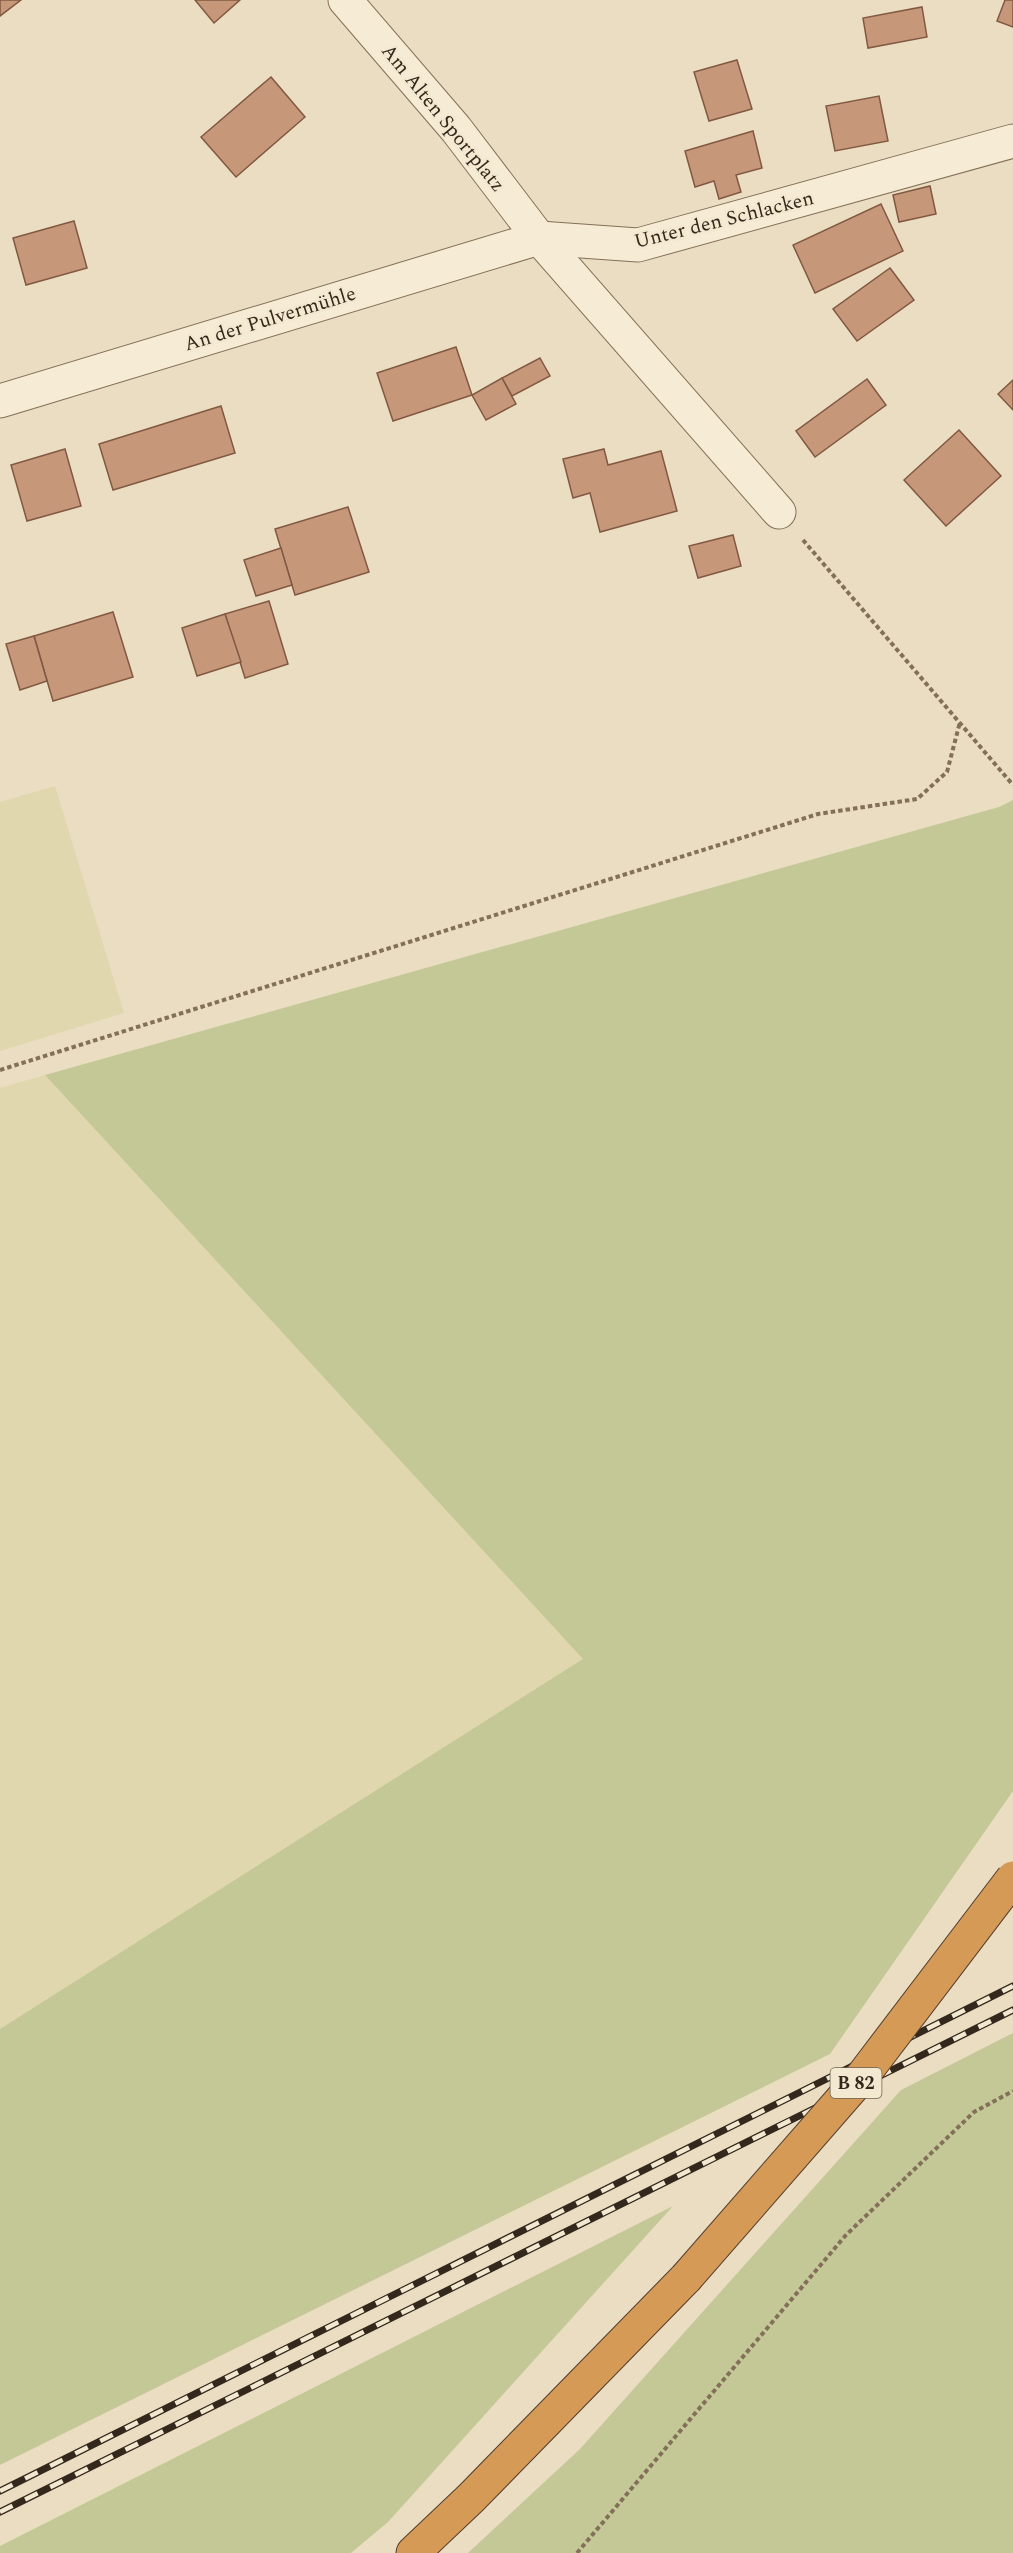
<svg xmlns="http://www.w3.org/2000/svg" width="1013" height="2553" font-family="Spectral,serif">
<rect width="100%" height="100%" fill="#ebddc1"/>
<g fill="#e0d7af">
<polygon points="55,786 124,1013 0,1051 0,802"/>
<polygon points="45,1075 584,1660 0,2029 0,1088"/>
</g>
<g fill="#c4c896">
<polygon points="1013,800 1013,1791 830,2054 0,2465 0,2029 583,1659 45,1075 999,807"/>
<polygon points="1013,2033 1013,2553 468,2553 580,2449 901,2090"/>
<polygon points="673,2206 388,2522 351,2553 0,2553 0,2546"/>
</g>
<g fill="#c7977a" stroke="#815942" stroke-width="1.5">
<polygon points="0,0 21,0 0,16"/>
<polygon points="195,0 240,0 214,23"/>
<polygon points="1005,0 1013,0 1013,27 997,21"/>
<polygon points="922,7 927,37 868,48 863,18"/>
<polygon points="737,60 752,109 709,121 694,72"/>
<polygon points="271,77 305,117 236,177 201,137"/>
<polygon points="879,96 888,141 835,151 826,106"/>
<polygon points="753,131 762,168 736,175 741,192 719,199 714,181 695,187 685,151"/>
<polygon points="930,186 936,214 899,222 893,195"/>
<polygon points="881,204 903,251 815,293 793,245"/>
<polygon points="74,221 87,268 26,285 13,238"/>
<polygon points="890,268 914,300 857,341 833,309"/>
<polygon points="456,347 472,395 393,421 377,373"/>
<polygon points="540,358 550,376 512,396 502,378"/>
<polygon points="502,378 516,404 486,420 472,395"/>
<polygon points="867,379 886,405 815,457 796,431"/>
<polygon points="1013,380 1013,410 998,394"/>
<polygon points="221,406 235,453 113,490 99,444"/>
<polygon points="959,430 1001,476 946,526 904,480"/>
<polygon points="65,449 81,506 27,521 11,465"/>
<polygon points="604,449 608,465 661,451 677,511 600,532 590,493 573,498 563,459"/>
<polygon points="348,507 369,572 295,595 275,529"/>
<polygon points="733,535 741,566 698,578 689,546"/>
<polygon points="281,548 292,585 256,596 244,560"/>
<polygon points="269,601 288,664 245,678 225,614"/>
<polygon points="113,612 133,677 53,701 34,636"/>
<polygon points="225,614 241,662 197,676 182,628"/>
<polygon points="34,636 47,681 20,690 6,644"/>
</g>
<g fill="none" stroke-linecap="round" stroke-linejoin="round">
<defs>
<g id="minor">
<polyline points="345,0 456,129 539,238 779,512"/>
<polyline points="0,401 539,238 638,245 1013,141"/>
</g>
<polyline id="highway" points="413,2553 471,2498 686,2278"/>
</defs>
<use href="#minor" stroke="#836f5a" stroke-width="35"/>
<use href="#highway" stroke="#513d2e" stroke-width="35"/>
<g stroke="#836f5a" stroke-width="4" stroke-dasharray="4.5 3" stroke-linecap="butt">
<polyline points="803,540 1013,785"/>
<polyline points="0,1070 818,814 917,799 947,772 960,722"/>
<polyline points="577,2553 846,2235 974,2112 1013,2091"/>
</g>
<use href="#minor" stroke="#f6ebd4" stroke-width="33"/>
<use href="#highway" stroke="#d69a57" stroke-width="33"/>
<defs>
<g id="rail">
<polyline points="0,2491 1013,1986"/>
<polyline points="0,2512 1013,2010"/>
</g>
</defs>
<use href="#rail" stroke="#34281d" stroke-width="7"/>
<use href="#rail" stroke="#f3e8d0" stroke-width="4.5" stroke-dasharray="14" stroke-linecap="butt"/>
<defs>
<polyline id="highway-bridge" points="686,2278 864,2074 1013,1878"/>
</defs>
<use href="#highway-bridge" stroke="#513d2e" stroke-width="35" stroke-linecap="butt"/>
<use href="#highway-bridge" stroke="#d69a57" stroke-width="33"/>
</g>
<g text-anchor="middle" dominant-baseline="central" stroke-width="5" stroke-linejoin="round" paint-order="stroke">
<rect fill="#f3e8d0" stroke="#6d6253" stroke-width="1.5" x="830.5" y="2068" width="51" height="30" rx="4.5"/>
<g font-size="18" font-weight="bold" fill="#34281d">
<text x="856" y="2083">B 82</text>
</g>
<g font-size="20" fill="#34281d" stroke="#f3e8d0">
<text transform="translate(443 118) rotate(51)">Am Alten Sportplatz</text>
<text transform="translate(724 220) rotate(-14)">Unter den Schlacken</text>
<text transform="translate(270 319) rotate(-17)">An der Pulvermühle</text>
</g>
</g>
</svg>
